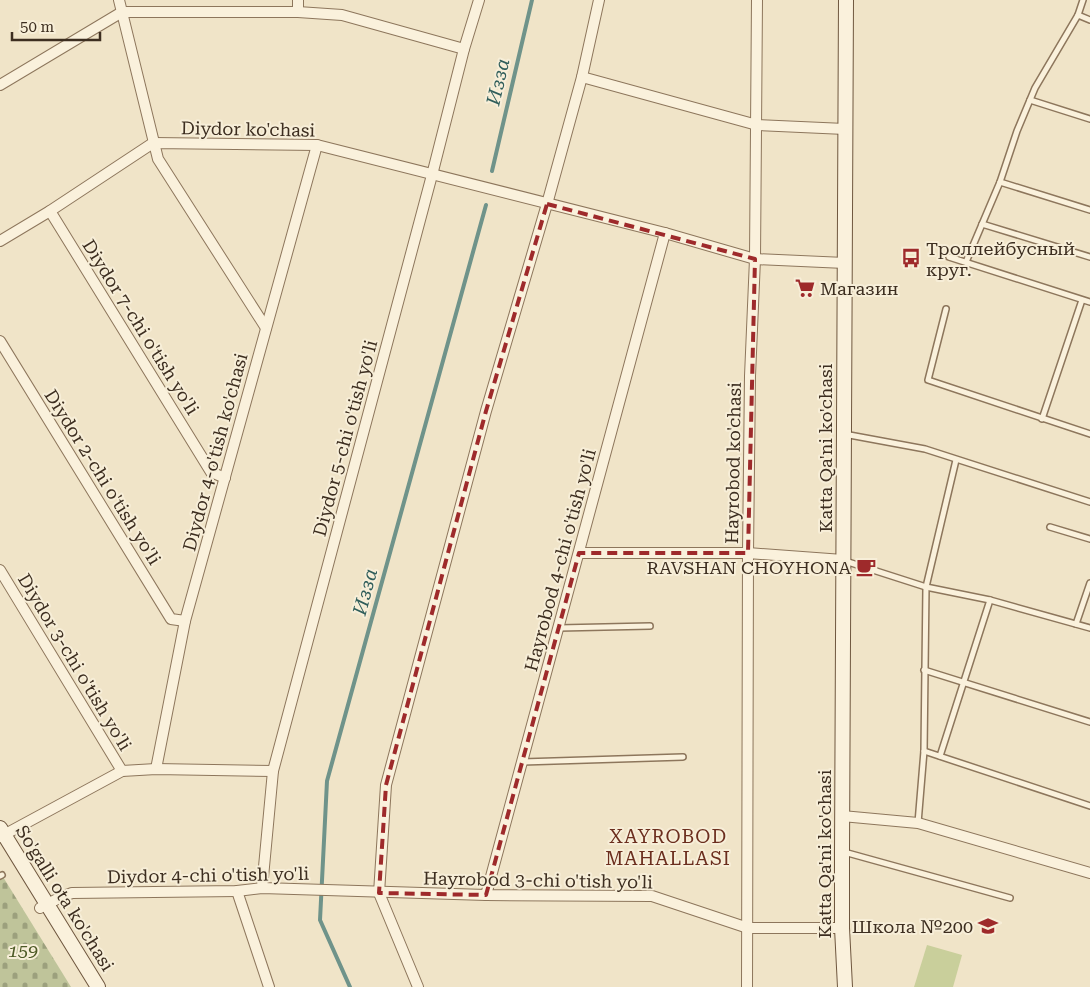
<svg xmlns="http://www.w3.org/2000/svg" width="1090" height="987" font-family="'Roboto Serif',serif">
<defs>
<pattern id="cemetery-stones" width="16" height="16" patternUnits="userSpaceOnUse" patternTransform="scale(1.25)"><rect width="16" height="16" fill="#bfc49a"/><path d="M2 7V4a2 2 0 0 1 4 0v3zM10 15v-3a2 2 0 0 1 4 0v3z" fill="#9ca07d"/></pattern>
</defs>
<rect width="100%" height="100%" fill="#f0e4c8"/>
<polygon fill="url(#cemetery-stones)" points="0,872 71,987 0,987"/>
<polygon fill="#c9cf9b" points="927,945 962,955 953,987 914,987"/>
<g fill="none" stroke-linecap="round" stroke-linejoin="round">
<g stroke="#6f938a" stroke-width="4">
<polyline points="492,171 532,0"/>
<polyline points="350,987 320,920 327,781 486,205"/>
</g>
<defs>
<g id="service">
<polyline points="1078,15 1083,0"/>
<polyline points="1030,100 1090,119"/>
<polyline points="1000,182 1090,210"/>
<polyline points="982,224 1090,257"/>
<polyline points="949,257 1090,302"/>
<polyline points="966,262 1000,182 1017,131 1035,88 1078,15 1090,20"/>
<polyline points="946,309 928,380 1090,434"/>
<polyline points="1042,419 1082,300"/>
<polyline points="844,434 925,449 1090,502"/>
<polyline points="1050,527 1090,539"/>
<polyline points="845,561 926,587 990,600 1090,628"/>
<polyline points="1076,624 1090,583"/>
<polyline points="559,628 650,626"/>
<polyline points="924,670 1090,722"/>
<polyline points="924,751 1090,806"/>
<polyline points="940,756 990,600"/>
<polyline points="522,762 683,757"/>
<polyline points="918,823 924,751 926,587 956,460"/>
<polyline points="844,852 1010,898"/>
<polyline points="0,876 2,875"/>
</g>
<g id="minor">
<polyline points="119,0 158,159 266,328"/>
<polyline points="298,12 298,0"/>
<polyline points="582,77 757,125 845,129"/>
<polyline points="0,85 122,12 298,12 342,15 464,49"/>
<polyline points="50,211 211,472 225,478"/>
<polyline points="0,241 50,211 153,143 317,145 665,233 755,259 845,263"/>
<polyline points="0,341 171,619 185,621"/>
<polyline points="579,553 748,553 843,560"/>
<polyline points="0,570 122,771"/>
<polyline points="156,769 185,621 317,145"/>
<polyline points="842,816 918,823 1090,873"/>
<polyline points="0,837 122,771 156,769 273,771"/>
<polyline points="262,888 273,771 432,175 464,49 479,0"/>
<polyline points="237,891 269,987"/>
<polyline points="486,895 665,233"/>
<polyline points="40,908 61,897 72,893 237,891 262,888 486,895 652,896 748,928 842,928"/>
<polyline points="418,987 379,893 386,785 486,411 547,204 582,77 599,0"/>
<polyline points="747,987 748,553 750,376 755,259 757,0"/>
</g>
<g id="secondary">
<polyline points="0,828 98,987"/>
<polyline points="845,987 842,928 842,852 846,0"/>
</g>
</defs>
<use href="#service" stroke="#8d765c" stroke-width="8"/>
<use href="#minor" stroke="#8d765c" stroke-width="12"/>
<use href="#secondary" stroke="#6f573f" stroke-width="16"/>
<use href="#service" stroke="#faf1dc" stroke-width="5"/>
<use href="#minor" stroke="#faf1dc" stroke-width="10"/>
<use href="#secondary" stroke="#faf1dc" stroke-width="14"/>
</g>
<path fill="none" stroke="#9e2a2b" stroke-width="4" stroke-dasharray="10 6" stroke-linejoin="round" d="M547,204L755,259L748,553H579L486,895L379,893L386,785L486,411Z"/>
<defs>
<symbol id="bus-bare" viewBox="-9 -9 18 18"><path d="M-5-6H5V4H4V6H2V4H-2V6H-4V4H-5ZM-3.5-4V0h7V-4ZM-3.5 1.2v1.5H-2V1.2ZM2 1.2v1.5H3.5V1.2Z" fill="#9e2a2b" stroke="#f7eed8" stroke-width="2.5" paint-order="stroke"/></symbol>
<symbol id="supermarket-bare" viewBox="-9 -9 18 18"><path d="M-6-5.5h2.5l.6 2H6L4.5 2H-2.5L-4.4-4H-6ZM-1.5 3.2a1.3 1.3 0 1 0 .1 0ZM3 3.2a1.3 1.3 0 1 0 .1 0Z" fill="#9e2a2b" stroke="#f7eed8" stroke-width="2.5" paint-order="stroke"/></symbol>
<symbol id="cafe-bare" viewBox="-9 -9 18 18"><path d="M-5.5-4.5H6V0H3Q3 3.5 0 3.5H-2.5Q-5.5 3.5-5.5 0ZM3-3.2v2h1.7v-2ZM-6 4.5H4V6H-6Z" fill="#9e2a2b" stroke="#f7eed8" stroke-width="2.5" paint-order="stroke"/></symbol>
<symbol id="school-bare" viewBox="-9 -9 18 18"><path d="M0-5L7-2L0 1L-7-2ZM-4 1L0 2.5L4 1V4Q0 6-4 4Z" fill="#9e2a2b" stroke="#f7eed8" stroke-width="2.5" paint-order="stroke"/></symbol>
</defs>
<g fill-rule="evenodd">
<use href="#bus-bare" x="897" y="244" width="28" height="28"/>
<use href="#supermarket-bare" x="791" y="274" width="28" height="28"/>
<use href="#cafe-bare" x="852" y="553" width="28" height="28"/>
<use href="#school-bare" x="974" y="912" width="28" height="28"/>
</g>
<g text-anchor="middle" dominant-baseline="central" stroke-width="4" stroke-linejoin="round" paint-order="stroke">
<g font-size="18" fill="#3d2e20" stroke="#f7eed8">
<text transform="translate(248 129) rotate(1)">Diydor ko'chasi</text>
<text transform="translate(141 327) rotate(58)">Diydor 7-chi o'tish yo'li</text>
<text transform="translate(345 438) rotate(-75)">Diydor 5-chi o'tish yo'li</text>
<text transform="translate(825 448) rotate(-90)">Katta Qa'ni ko'chasi</text>
<text transform="translate(215 452) rotate(-75)">Diydor 4-o'tish ko'chasi</text>
<text transform="translate(733 463) rotate(-89)">Hayrobod ko'chasi</text>
<text transform="translate(103 477) rotate(58)">Diydor 2-chi o'tish yo'li</text>
<text transform="translate(560 560) rotate(-75)">Hayrobod 4-chi o'tish yo'li</text>
<text transform="translate(75 662) rotate(59)">Diydor 3-chi o'tish yo'li</text>
<text transform="translate(824 854) rotate(-90)">Katta Qa'ni ko'chasi</text>
<text transform="translate(208 875) rotate(-1)">Diydor 4-chi o'tish yo'li</text>
<text transform="translate(538 880) rotate(1)">Hayrobod 3-chi o'tish yo'li</text>
<text transform="translate(65 898) rotate(58)">So'galli ota ko'chasi</text>
</g>
<g font-size="18" fill="#3d2e20" stroke="#f7eed8" text-anchor="start">
<text x="926" y="248">Троллейбусный<tspan x="926" dy="21">круг.</tspan></text>
<text x="820" y="288">Магазин</text>
<text x="851" y="567" text-anchor="end">RAVSHAN CHOYHONA</text>
<text x="973" y="926" text-anchor="end">Школа №200</text>
</g>
<g font-size="18" font-style="italic" fill="#4d5a26" stroke="#f7eed8">
<text x="23" y="950">159</text>
</g>
<g font-size="19" font-style="italic" fill="#2f5d5a" stroke="#f7eed8">
<text transform="translate(498 82) rotate(-77)">Изза</text>
<text transform="translate(365 592) rotate(-75)">Изза</text>
</g>
<g font-size="19" letter-spacing="1" fill="#6b2e1e" stroke="#f7eed8">
<text x="668" y="836">XAYROBOD<tspan x="668" dy="22">MAHALLASI</tspan></text>
</g>
</g>
<path d="M12 32v8h88v-8" fill="none" stroke="#3d2e20" stroke-width="2.5"/>
<text x="20" y="32" font-size="15" fill="#3d2e20" stroke="#f7eed8" stroke-width="4" paint-order="stroke">50 m</text>
</svg>
